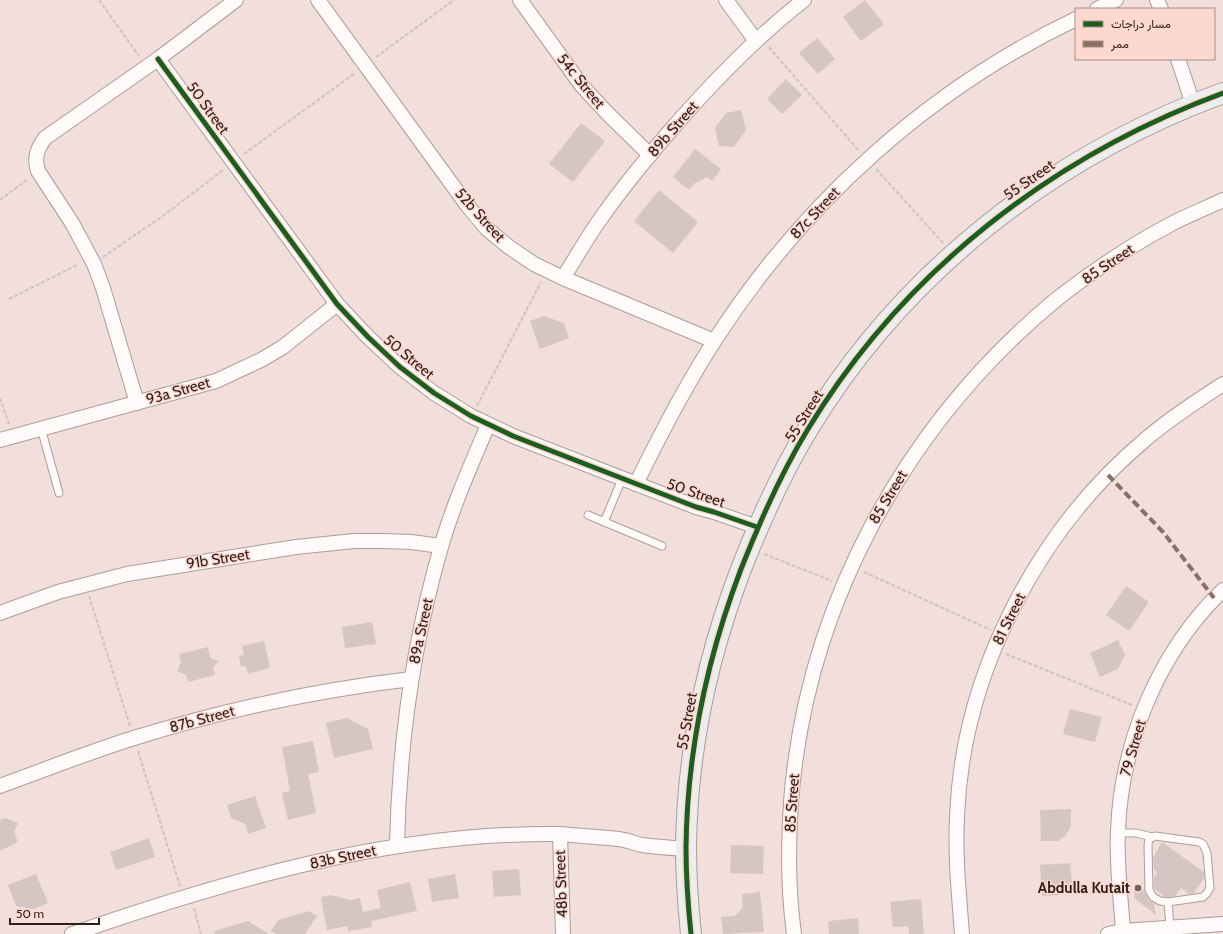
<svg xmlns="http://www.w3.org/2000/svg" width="1223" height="934" font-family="Cabin,Vazirmatn,sans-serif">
<rect width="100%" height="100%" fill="#f2deda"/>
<g fill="#d6c6c3">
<polygon points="865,0 884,24 861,41 843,17"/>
<polygon points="817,38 835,59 818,74 799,53"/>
<polygon points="786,79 802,95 782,114 767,99"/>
<polygon points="741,110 746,130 734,147 719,146 715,128 726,113"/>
<polygon points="581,123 605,141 573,182 549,164"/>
<polygon points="695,149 721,169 712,181 707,177 695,183 689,190 673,177"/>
<polygon points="659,190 698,222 673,253 634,221"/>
<polygon points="544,316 564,323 569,338 540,349 530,321"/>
<polygon points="1126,586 1149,602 1129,631 1106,615"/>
<polygon points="372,622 376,644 345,648 342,627"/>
<polygon points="1118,640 1125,655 1118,669 1100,677 1090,653"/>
<polygon points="264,641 270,668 248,674 246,666 241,667 239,656 244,655 242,646"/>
<polygon points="208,647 210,658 219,661 213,667 215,675 188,682 186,675 177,671 181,662 179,654"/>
<polygon points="1070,709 1102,717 1095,742 1063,734"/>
<polygon points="347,718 368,729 373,749 334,758 326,723"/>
<polygon points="313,741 319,772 308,774 316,813 288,820 282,793 290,791 282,747"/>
<polygon points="255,796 266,828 248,834 245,824 231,818 227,805"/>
<polygon points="1071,809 1071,826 1066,835 1058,841 1041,841 1040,810"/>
<polygon points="5,818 18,823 14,832 18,842 0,851 0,820"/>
<polygon points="149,838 155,857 116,870 110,852"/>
<polygon points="1162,842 1204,872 1204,878 1194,893 1189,894 1181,888 1175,896 1168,897 1165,897 1154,888 1154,878 1157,872 1154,869 1153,858"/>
<polygon points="731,845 764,846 763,874 730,873"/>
<polygon points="1070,863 1072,882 1067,889 1059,895 1042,896 1040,865"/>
<polygon points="519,869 521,895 494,897 492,871"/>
<polygon points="36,874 48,903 34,909 16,906 8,885"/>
<polygon points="455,874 459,898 432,902 428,879"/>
<polygon points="410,882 417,911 371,921 372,927 348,931 347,926 327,930 321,897 331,895 351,900 360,898 363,912 381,908 377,890"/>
<polygon points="1135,889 1144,890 1149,900 1154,904 1156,915 1134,898"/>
<polygon points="760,892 764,932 723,934 721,917 735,916 743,907 742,894"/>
<polygon points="921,899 924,934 909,934 908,926 893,927 890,902"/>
<polygon points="309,911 317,916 305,934 276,934 271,931 278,920"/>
<polygon points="858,918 859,934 829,934 828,921"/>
<polygon points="248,921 269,934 215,934 214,931"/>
</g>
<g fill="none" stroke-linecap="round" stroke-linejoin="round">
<defs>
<g id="lane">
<polyline points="41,428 59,493"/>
<polyline points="588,515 662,546"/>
<polyline points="604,522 622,479"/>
<polyline points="1117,833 1136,833 1152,837"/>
<polygon points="1155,836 1199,842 1203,844 1207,853 1210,888 1207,893 1203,897 1168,902 1160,901 1153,897 1149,890 1148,845 1149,839"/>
<polyline points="1168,902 1170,927"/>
</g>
<g id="street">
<polyline points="318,0 467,205 486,228 509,247 534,264 563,278 714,341"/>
<polyline points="520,0 582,86 608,114 650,155"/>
<polyline points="726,0 756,41"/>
<polyline points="1157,0 1161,9"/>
<polyline points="1097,9 1116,0"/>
<polyline points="158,59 337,304 368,337 400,367 434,393 471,416 513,436 696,507 714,512 757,527"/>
<polyline points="1178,59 1193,104"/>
<path d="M563,278C577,256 589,234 604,214C624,185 647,158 670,131C711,84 755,38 804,0"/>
<path d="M137,403L103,288L94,264L72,223L38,171C34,158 37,149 45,138L158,59L236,0"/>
<polyline points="0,440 216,381 261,360 283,347 337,304"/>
<path d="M636,484C660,435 685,386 715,340C803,203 929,89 1076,19"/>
<polyline points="0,613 58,592 127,574 296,547 354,541 382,541 411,542 441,546"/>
<path d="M0,786C44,770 89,752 134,738C224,710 317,690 411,679"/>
<polyline points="560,834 563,934"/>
<path d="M397,846C399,745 413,644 441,547C453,505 471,465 488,425"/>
<path d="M1123,931C1121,898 1116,864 1118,831C1121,743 1159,651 1223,590"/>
<path d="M72,934C228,880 392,832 558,834C571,835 583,836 596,837C605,838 615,838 624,840C630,841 636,844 642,845C657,847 672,848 686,849"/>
<path d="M794,934C788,890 788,846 791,802C806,605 906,423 1058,298C1094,270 1133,244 1173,223C1189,215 1206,208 1223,200"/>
<path d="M962,934C959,895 955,856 957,817C962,675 1037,530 1146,439C1170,418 1197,401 1223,384"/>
<polyline points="1108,934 1123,931 1223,924"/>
</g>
<path id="secondary" d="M691,934C688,905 686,877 686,848C687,753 707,658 741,569C760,521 781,473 808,429C903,272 1052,156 1223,93"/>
</defs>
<use href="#lane" stroke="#ac9d99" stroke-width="9"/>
<use href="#street" stroke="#ac9d99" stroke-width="16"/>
<use href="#secondary" stroke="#ac9d99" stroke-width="22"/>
<g stroke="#cbc4c3" stroke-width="2" stroke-dasharray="4 2" stroke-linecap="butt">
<polyline points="99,0 139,56"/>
<polyline points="769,47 859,151"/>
<polyline points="376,57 454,0"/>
<polyline points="244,154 355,73"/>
<polyline points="876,169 944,244"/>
<polyline points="0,200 28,179"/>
<polyline points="103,257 163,216 223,170"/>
<polyline points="9,299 79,264"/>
<polyline points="0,398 9,424"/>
<polyline points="477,406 541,282"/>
<polyline points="764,554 832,581"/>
<polyline points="864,572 991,630"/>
<polyline points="89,596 130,726"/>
<polyline points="1006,654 1132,705"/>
<polyline points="138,751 180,886"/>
<polyline points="194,908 201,934"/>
</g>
<use href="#lane" stroke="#fdfaf9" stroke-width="7"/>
<use href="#street" stroke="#fdfaf9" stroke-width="14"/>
<use href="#secondary" stroke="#ededee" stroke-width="20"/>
<polyline stroke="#8d6e63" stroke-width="4" stroke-dasharray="8 4" stroke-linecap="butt" points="1108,475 1163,532 1214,598"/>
<defs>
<g id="cycleway">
<polyline points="158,59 337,304 368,337 400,367 434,393 471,416 513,436 696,507 714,512 757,527"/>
<path d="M691,934C688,905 686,877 686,848C687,753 707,658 741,569C760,521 781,473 808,429C903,272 1052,156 1223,93"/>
</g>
</defs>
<use href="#cycleway" stroke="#fcd8cf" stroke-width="8"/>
<use href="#cycleway" stroke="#1b5e20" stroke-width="5"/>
</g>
<circle fill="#71625e" stroke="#fcd8cf" stroke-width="1.5" cx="1138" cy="888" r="4"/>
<g text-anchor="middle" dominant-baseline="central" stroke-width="3" stroke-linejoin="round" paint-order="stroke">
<g font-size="15" fill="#2c1f1c" stroke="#fcd8cf">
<text transform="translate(581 81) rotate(51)">54c Street</text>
<text transform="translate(208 108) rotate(54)">50 Street</text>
<text transform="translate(673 129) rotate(-49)">89b Street</text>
<text transform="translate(1029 180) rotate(-35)">55 Street</text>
<text transform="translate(815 213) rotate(-47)">87c Street</text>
<text transform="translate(480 215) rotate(48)">52b Street</text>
<text transform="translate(1108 264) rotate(-34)">85 Street</text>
<text transform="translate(409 357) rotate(40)">50 Street</text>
<text transform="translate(178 391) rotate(-16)">93a Street</text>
<text transform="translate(804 416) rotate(-58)">55 Street</text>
<text transform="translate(696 493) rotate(19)">50 Street</text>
<text transform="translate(888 497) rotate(-59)">85 Street</text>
<text transform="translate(218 559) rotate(-9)">91b Street</text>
<text transform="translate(1009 619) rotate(-64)">81 Street</text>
<text transform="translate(421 631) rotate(-78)">89a Street</text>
<text transform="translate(202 719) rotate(-15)">87b Street</text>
<text transform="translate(687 721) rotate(-80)">55 Street</text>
<text transform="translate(1133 748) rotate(-74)">79 Street</text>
<text transform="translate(792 803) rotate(-86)">85 Street</text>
<text transform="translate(343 857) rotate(-12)">83b Street</text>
<text transform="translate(561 884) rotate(-92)">48b Street</text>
</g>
<g font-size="15" font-weight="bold" fill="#2c1f1c" stroke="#fcd8cf" text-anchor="end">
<text x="1130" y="888">Abdulla Kutait</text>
</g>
</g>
<rect x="1075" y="8" width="140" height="52" fill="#fcd8cf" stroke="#a98e87"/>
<rect x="1083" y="21" width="20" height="6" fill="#1b5e20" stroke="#a98e87"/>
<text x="1111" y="28" font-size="12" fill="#2c1f1c">مسار دراجات</text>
<rect x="1083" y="41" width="20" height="6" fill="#8d6e63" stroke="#a98e87"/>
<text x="1111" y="48" font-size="12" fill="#2c1f1c">ممر</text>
<path d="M10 918v6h89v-6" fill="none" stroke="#2c1f1c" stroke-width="2"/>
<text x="16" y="918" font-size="12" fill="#2c1f1c" stroke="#fcd8cf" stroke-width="3" paint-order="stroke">50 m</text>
</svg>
